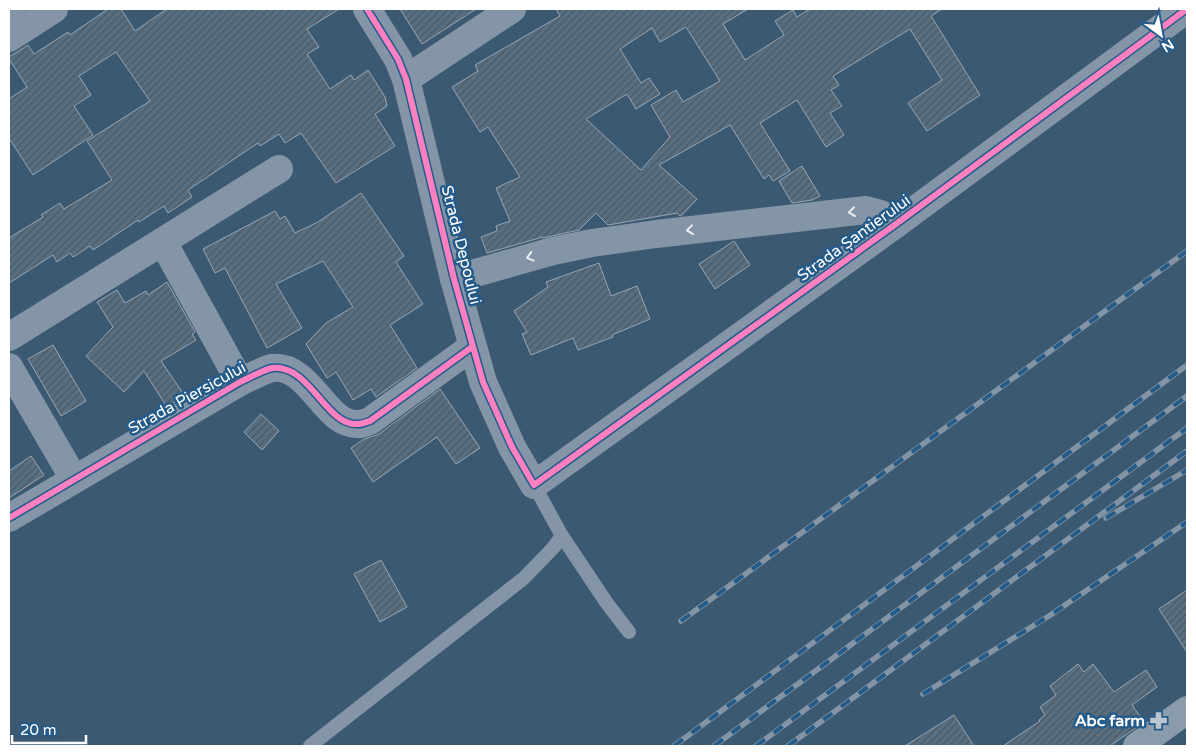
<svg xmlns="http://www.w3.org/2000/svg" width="1196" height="755" font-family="'Varela Round',sans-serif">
<defs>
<pattern id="building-hatch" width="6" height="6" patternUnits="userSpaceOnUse" patternTransform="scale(1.25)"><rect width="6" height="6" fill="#576f82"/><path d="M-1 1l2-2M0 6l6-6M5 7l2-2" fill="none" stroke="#50585f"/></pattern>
</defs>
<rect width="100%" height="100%" fill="#3c5972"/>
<g fill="url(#building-hatch)" stroke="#97a7b5" fill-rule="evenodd">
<polygon points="108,9 121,9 135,31 167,9 339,9 307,29 319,47 307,54 330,89 351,75 354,80 368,70 385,97 387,106 375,114 395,146 336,183 301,133 285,143 279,134 260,146 258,143 188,190 192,197 168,213 164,206 139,222 138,220 93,250 90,246 73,257 70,253 57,262 53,255 9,283 9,238 43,217 41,215 60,203 64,209 112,180 87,141 150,101 116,52 79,76 91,95 74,106 93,135 33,175 9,138 9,99 27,87 9,59 9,57 28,45 34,54 68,32 70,35"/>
<polygon points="400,9 476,9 422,44"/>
<path d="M556,9H748L723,24L745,60L784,35L775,21L793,10L797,17L810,9H942L931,16L980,95L927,131L908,103L942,80L910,29L833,76L839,85L831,90L842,106L830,113L844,135L826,147L797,100L760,123L790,171L773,181L769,175L764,179L730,125L659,165L697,199L682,215L680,216L677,213L608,225L596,213L579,230L543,238V237L487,253L481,237L497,231L496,226L510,221L496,188L520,177L488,127L480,132L452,87L478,71L475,65L560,16ZM686,27L720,81L683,102L676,90L651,105L670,137L641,170L586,119L627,94L636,109L660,94L649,78L641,83L620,49L652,28L660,42Z"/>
<polygon points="802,166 820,196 812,200 792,203 779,181"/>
<polygon points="361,193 404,256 396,262 423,304 390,325 417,368 376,397 371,389 353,400 336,372 327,378 306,344 326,323 353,307 323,261 276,284 302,328 267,348 225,268 215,273 203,249 275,211 280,219 285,216 295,233 318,222"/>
<polygon points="734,241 750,265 715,289 699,264"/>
<polygon points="599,263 611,296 637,286 650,319 612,335 613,337 578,350 573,338 531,355 522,334 527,332 514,311 548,287 546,282"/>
<polygon points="167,282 195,332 192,334 196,340 161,361 185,396 167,407 144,371 124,392 86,356 113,327 97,302 117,290 125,303 146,291 148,295"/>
<polygon points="53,345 86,401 61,416 28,359"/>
<polygon points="440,389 480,448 456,464 437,437 373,482 351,448 364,439 379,434"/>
<polygon points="261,414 279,431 262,450 244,432"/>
<polygon points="31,456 44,475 9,498 9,471"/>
<polygon points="381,560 407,607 380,622 354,574"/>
<polygon points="1187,590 1187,652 1159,609"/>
<polygon points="1078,664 1084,672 1093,664 1114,692 1146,670 1157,687 1132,705 1144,722 1110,746 1003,746 1040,721 1039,720 1045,715 1040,707 1056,695 1050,686"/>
<polygon points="954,715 974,746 905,746"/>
</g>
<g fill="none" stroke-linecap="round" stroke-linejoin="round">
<g stroke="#8395a7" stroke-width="14">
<polyline points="534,485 562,536 606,602 629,632"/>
<polyline points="310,746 524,578 553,548 562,536"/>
</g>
<g stroke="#8395a7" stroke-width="28">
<polyline points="367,9 398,59 406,79 454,279 483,382 512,447 534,485 896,224 1187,9"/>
<polyline points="9,11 21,30"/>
<polyline points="9,38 54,9"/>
<polyline points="406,79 512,9"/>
<polyline points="163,242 240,382"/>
<path d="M454,279L553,251L592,243L656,234L866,210C878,213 887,215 896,224"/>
<polyline points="9,337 279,169"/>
<polyline points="9,367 74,479"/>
<path d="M9,518L240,382C249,378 263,370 272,368C311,364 325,427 359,424C362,424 366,422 370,421L472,347"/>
</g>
<polyline stroke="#8a9cac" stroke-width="28" points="1137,746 1187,710"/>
<defs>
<g id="rail">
<polyline points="1106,518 1187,470"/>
<polyline points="681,621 1187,251"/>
<polyline points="923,694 1049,616 1187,522"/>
<polyline points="674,746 1187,365"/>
<polyline points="714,746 1187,396"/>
<polyline points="756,746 1187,428"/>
<polyline points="788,746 1187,451"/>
</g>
</defs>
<use href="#rail" stroke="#8395a5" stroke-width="5.5"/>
<use href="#rail" stroke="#255b89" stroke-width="4" stroke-dasharray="11" stroke-linecap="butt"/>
<defs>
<g id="cycleway">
<polyline points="367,9 398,59 406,79 454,279 483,382 512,447 534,485 896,224 1187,9"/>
<path d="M9,518L240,382C249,378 263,370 272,368C311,364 325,427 359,424C362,424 366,422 370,421L472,347"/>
</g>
</defs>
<use href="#cycleway" stroke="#255b89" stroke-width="9"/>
<use href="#cycleway" stroke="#ff80c0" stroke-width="6"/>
</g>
<defs><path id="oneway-chevron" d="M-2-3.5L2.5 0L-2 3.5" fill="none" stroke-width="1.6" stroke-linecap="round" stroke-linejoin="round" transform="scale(1.25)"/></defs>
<g stroke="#eceff2">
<use href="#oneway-chevron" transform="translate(852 212) rotate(173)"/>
<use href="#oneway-chevron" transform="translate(690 230) rotate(173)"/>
<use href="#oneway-chevron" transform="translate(530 257) rotate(165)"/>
</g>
<defs>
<symbol id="pharmacy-bare" viewBox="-9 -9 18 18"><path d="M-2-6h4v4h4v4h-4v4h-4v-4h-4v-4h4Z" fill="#bbc5ce" stroke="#255b89" stroke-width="2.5" paint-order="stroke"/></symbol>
</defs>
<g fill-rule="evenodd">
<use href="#pharmacy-bare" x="1146" y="708" width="25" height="25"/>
</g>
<g text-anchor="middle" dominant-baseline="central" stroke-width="5" stroke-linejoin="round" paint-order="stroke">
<g font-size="16" fill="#fff" stroke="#255b89">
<text transform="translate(854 238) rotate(-36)">Strada Șantierului</text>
<text transform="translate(461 245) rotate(76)">Strada Depoului</text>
<text transform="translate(187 398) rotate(-29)">Strada Piersicului</text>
</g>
<g font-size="16" font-weight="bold" fill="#fff" stroke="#255b89" text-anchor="end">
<text x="1145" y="721">Abc farm</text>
</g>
</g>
<rect width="1196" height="755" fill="none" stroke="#ffffff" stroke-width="20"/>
<g transform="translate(1161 35) rotate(148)" stroke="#255b89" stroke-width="4" paint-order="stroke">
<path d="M0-4L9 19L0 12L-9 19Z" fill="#ffffff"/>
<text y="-8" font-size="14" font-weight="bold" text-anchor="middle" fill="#ffffff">N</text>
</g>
<path d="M12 735v8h74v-8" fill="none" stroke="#ffffff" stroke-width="2.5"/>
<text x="20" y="735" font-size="15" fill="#ffffff" stroke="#255b89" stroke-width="4" paint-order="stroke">20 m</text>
</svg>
